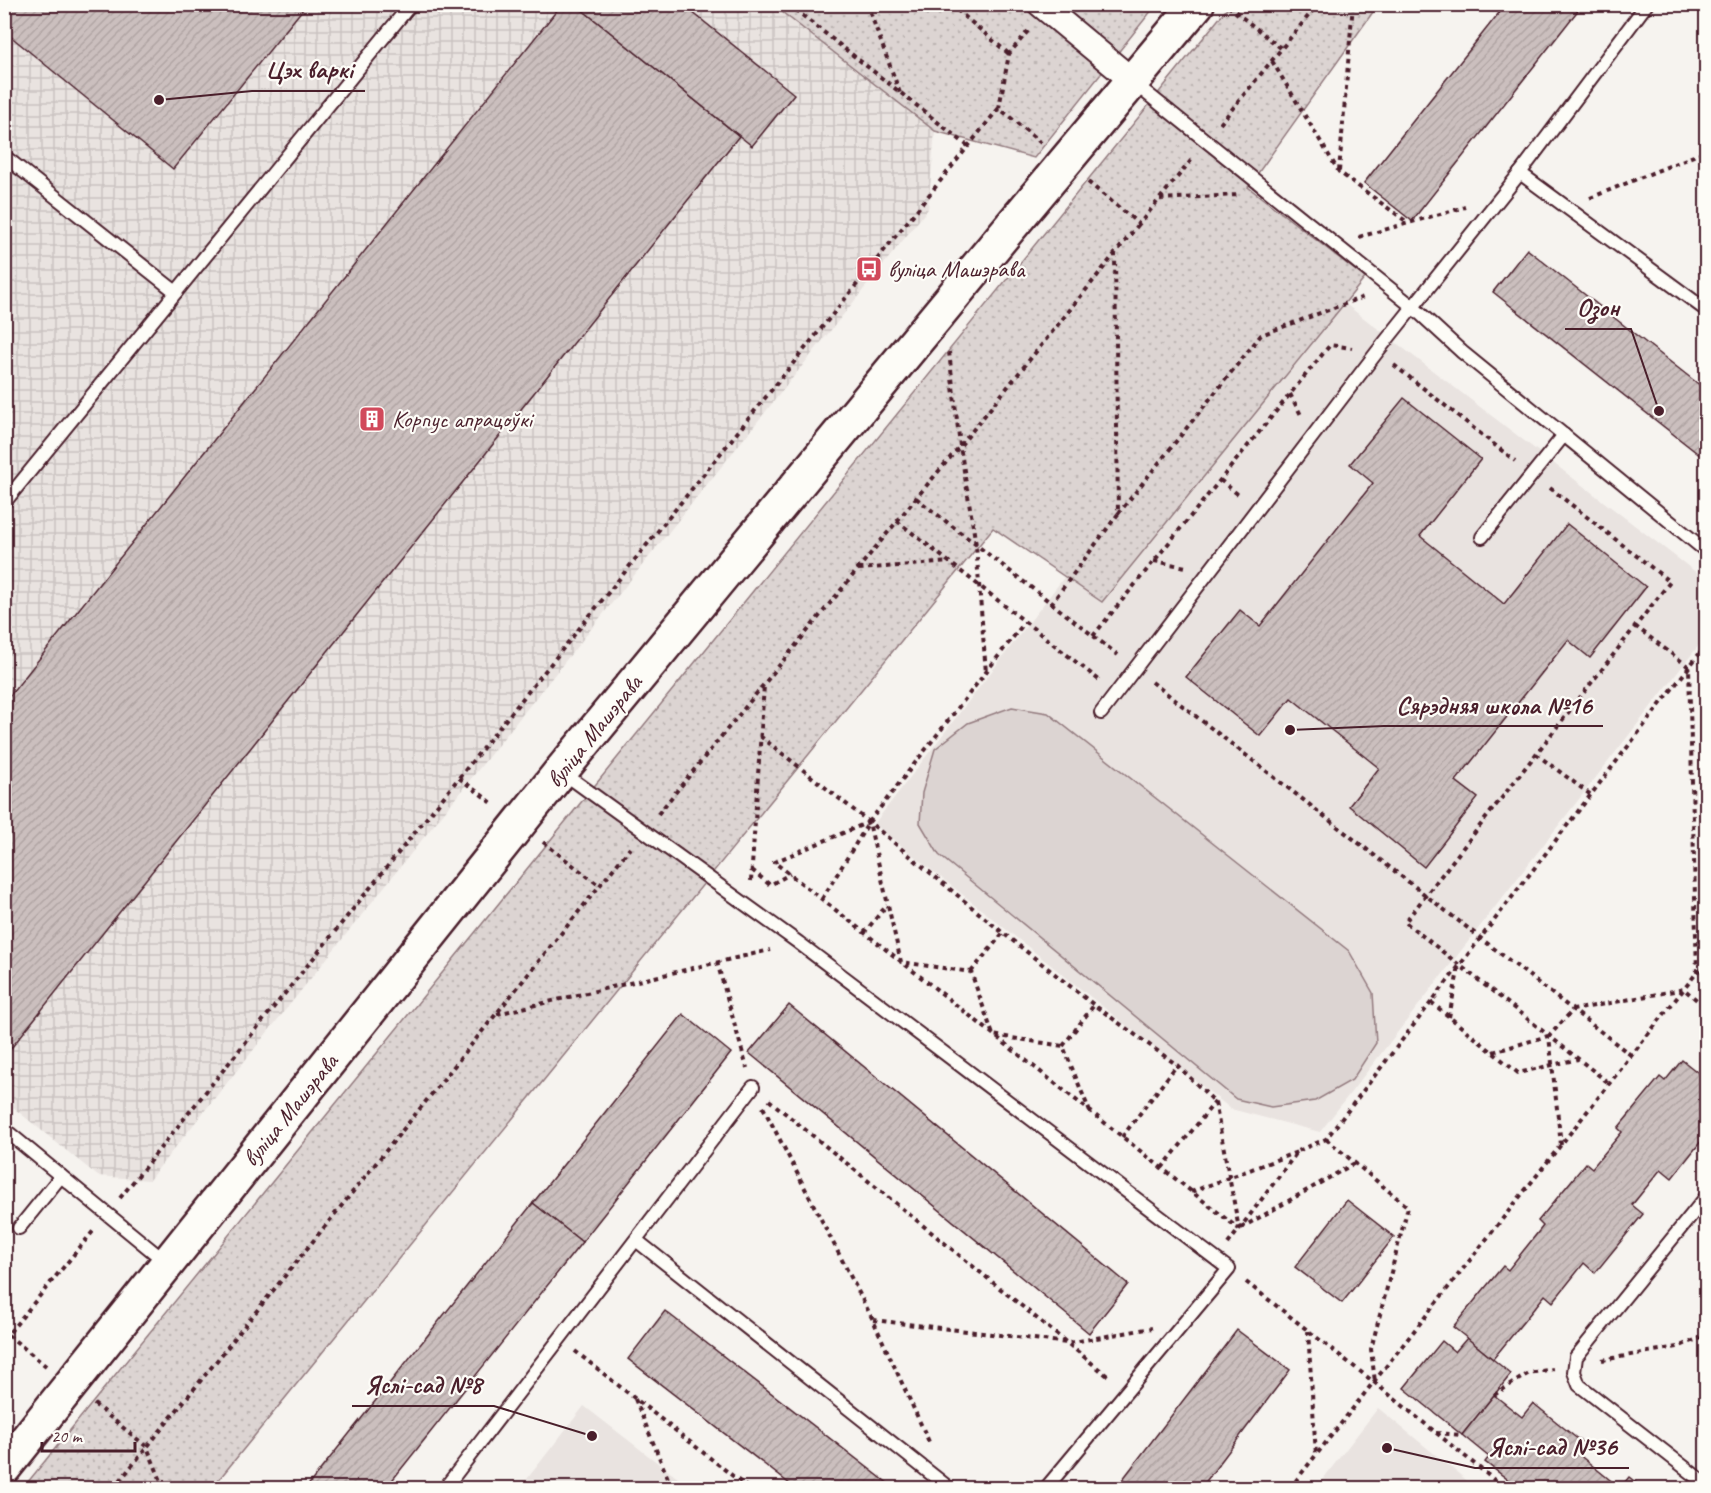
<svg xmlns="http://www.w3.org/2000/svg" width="1711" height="1493" font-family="Caveat,sans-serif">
<defs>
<pattern id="industrial-grid" width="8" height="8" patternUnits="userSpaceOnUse" patternTransform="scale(1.5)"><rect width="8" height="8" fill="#e9e3e0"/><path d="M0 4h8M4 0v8" fill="none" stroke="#c9c2c0"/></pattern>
<pattern id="grass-dots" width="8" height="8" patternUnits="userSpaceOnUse" patternTransform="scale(1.5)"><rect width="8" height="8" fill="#dcd4d2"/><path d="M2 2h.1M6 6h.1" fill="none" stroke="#beb6b4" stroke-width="1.8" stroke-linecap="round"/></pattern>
<pattern id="building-hatch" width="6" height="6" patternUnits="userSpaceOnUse" patternTransform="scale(1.5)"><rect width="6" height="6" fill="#cbbfbe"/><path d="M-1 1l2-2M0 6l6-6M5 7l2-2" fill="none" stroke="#b0a4a3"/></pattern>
</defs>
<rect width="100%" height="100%" fill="#f6f3ef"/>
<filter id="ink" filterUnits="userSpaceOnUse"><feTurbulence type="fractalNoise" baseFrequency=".0167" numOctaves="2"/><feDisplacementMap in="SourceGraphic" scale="12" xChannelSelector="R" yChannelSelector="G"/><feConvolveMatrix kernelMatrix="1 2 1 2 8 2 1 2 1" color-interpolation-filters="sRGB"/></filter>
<g filter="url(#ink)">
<g fill="#e9e3e0">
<polygon points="1301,270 1706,580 1706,636 1320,1132 1231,1109 874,824"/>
<polygon points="584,1406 663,1467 691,1488 520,1488"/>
<polygon points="1378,1408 1476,1488 1316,1488"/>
</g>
<polygon fill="url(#industrial-grid)" points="4,5 773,5 935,131 928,209 149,1180 98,1176 5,1101"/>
<g fill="url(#grass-dots)" stroke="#937a7e" stroke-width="1.5">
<polygon points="773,5 1156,5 1034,158 935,131"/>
<polygon points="1230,5 1378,5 1248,187 1365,278 1102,602 993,528 212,1488 23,1488"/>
</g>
<polygon fill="#dcd4d2" stroke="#937a7e" stroke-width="1.5" points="1012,707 1048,713 1349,951 1373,993 1376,1043 1352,1080 1315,1101 1271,1107 1236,1099 939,855 920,823 922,793 935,749 968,723"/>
<g fill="url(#building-hatch)" stroke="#4a1f2b" stroke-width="1.5">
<polygon points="4,4 307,4 173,169 4,31"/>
<polygon points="562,4 575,4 739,136 8,1052 4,1050 4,703"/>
<polygon points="575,4 682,4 794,94 752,146"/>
<polygon points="1506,4 1583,4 1412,221 1364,183"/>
<polygon points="1527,249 1706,390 1706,460 1493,292"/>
<polygon points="1404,398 1481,459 1420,536 1504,604 1567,524 1646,587 1590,658 1568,640 1456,781 1478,798 1424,867 1349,806 1379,768 1291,698 1260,736 1186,677 1240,610 1260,626 1373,483 1350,464"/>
<polygon points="789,1005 1128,1284 1089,1333 749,1053"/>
<polygon points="683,1014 731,1053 582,1242 533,1203"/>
<polygon points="1682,1060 1706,1079 1706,1135 1672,1178 1661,1169 1632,1205 1643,1214 1595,1273 1584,1263 1553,1302 1545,1295 1493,1359 1453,1327 1503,1266 1508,1270 1543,1226 1538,1221 1586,1163 1592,1168 1622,1132 1618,1128 1660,1077 1665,1081"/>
<polygon points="1347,1200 1394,1237 1342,1303 1295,1267"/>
<polygon points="533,1203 582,1242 386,1488 306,1488"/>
<polygon points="665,1311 894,1488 795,1488 628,1359"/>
<polygon points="1237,1330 1290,1370 1201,1488 1116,1488"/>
<polygon points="1467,1338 1511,1374 1462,1435 1404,1388 1442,1341 1455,1352"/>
<polygon points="1494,1395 1522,1417 1533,1403 1585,1445 1578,1454 1620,1488 1629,1477 1643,1488 1519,1488 1485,1462 1489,1457 1462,1435"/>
</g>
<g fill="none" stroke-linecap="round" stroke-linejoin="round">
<defs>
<g id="lane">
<polyline points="1134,83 1413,307 1462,352 1706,551"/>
<polyline points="4,156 176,292"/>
<polyline points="1520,173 1706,310"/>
<polyline points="4,503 411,4"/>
<polyline points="1482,537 1564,435"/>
<polyline points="1101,713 1377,352 1520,173 1647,4"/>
<polyline points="562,772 799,943 1229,1269 1046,1488"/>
<polyline points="4,1129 61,1176"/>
<polyline points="1706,1197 1576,1357 1574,1372 1579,1385 1706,1484"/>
<polyline points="19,1228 61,1176 167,1263"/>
<polyline points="636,1240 949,1488"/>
<polyline points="445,1488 753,1087"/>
</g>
<polyline id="street" points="1040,4 1133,81"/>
<polyline id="secondary" points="4,1468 561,771 1007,231 1197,4"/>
</defs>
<use href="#lane" stroke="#4a1f2b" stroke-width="16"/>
<use href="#street" stroke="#4a1f2b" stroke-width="28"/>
<use href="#secondary" stroke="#4a1f2b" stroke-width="38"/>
<g stroke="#4a1f2b" stroke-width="4" stroke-dasharray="4.5 4.5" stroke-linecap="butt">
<polyline points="788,4 968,146"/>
<polyline points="867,4 900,93"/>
<polyline points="950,4 1009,54"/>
<polyline points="1228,6 1282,49"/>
<polyline points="1028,31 1009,54 999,108 1041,143"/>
<polyline points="1272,61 1339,172 1407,222"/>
<polyline points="1220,124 1318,4"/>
<polyline points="1339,171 1353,4"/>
<polyline points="1088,182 1139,224 1193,158"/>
<polyline points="1590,198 1706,151"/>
<polyline points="1160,199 1239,195"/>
<polyline points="1359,237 1465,207"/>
<polyline points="949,352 960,446 976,545 986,673"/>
<polyline points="1394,365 1515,461"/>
<polyline points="1290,394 1301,415"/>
<polyline points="1220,480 1240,496"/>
<polyline points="1550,488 1670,582 1405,922 1610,1084"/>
<polyline points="916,498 1118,655"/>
<polyline points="1118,514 1261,335 1366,296"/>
<polyline points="897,521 1099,680"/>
<polyline points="1154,561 1186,567"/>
<polyline points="859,569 950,562"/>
<polyline points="1051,604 1118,514 1115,254"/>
<polyline points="1635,626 1689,667 1697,974"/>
<polyline points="1093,636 1330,345 1352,348"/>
<polyline points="1152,682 1632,1056"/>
<polyline points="760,736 869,822 1003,933 1094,1005 1177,1065 1215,1102 1239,1229"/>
<polyline points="1536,754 1591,795"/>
<polyline points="459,778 495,805"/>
<polyline points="658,814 916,498 960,446 1139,224"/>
<polyline points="543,842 600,886"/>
<polyline points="752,870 770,885 790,874"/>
<polyline points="751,881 764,685"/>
<polyline points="822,899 869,822 1025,622"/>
<polyline points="864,933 887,905"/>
<polyline points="717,962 747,1068"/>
<polyline points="971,972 1003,933"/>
<polyline points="1431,1002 1518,1073 1578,1059"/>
<polyline points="497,1014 770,950"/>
<polyline points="1449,1017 1459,966"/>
<polyline points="1063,1046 1094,1005"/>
<polyline points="1493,1052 1548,1036"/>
<polyline points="769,1100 1110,1378"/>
<polyline points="763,1107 873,1320 930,1444"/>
<path d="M1090,1112L1063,1046L993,1035L971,972L901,962L869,822L774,862C930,983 1084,1107 1239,1229"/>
<polyline points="1122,1137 1177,1065"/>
<polyline points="1326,1139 1408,1207 1371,1349 1375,1382"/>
<polyline points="1561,1145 1549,1036 1573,1010 1684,989 1706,1008"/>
<polyline points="1162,1168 1215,1102"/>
<polyline points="1191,1192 1297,1152"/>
<polyline points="120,1198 999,108"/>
<polyline points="1241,1228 1355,1163"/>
<polyline points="1228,1244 1298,1151 1326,1139 1706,645"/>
<polyline points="1246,1282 1375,1383 1504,1488"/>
<polyline points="873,1320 1068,1343 1152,1328"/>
<polyline points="1308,1331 1316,1455"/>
<polyline points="8,1335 46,1366"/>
<polyline points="4,1339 95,1229"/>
<polyline points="575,1351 748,1488"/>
<polyline points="1602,1360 1677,1347 1706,1336"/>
<polyline points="1494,1395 1529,1373 1553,1369"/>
<polyline points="635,1399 672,1488"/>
<polyline points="94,1404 147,1447 164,1488"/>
<polyline points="1436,1433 1462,1435"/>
<polyline points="114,1488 630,848"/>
<polyline points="1290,1488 1706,961"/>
</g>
<use href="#lane" stroke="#fdfcf7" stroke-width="12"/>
<use href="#street" stroke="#fdfcf7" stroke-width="24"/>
<use href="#secondary" stroke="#fdfcf7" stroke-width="33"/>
</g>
</g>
<defs>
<symbol id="bus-square" viewBox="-11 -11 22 22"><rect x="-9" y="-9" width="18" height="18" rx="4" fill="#d1495b" stroke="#fdfcf7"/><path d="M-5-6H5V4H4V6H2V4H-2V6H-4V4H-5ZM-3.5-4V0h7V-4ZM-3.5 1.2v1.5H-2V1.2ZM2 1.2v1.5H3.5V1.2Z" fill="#fff"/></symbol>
<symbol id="building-square" viewBox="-11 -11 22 22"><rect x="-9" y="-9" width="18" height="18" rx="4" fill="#d1495b" stroke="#fdfcf7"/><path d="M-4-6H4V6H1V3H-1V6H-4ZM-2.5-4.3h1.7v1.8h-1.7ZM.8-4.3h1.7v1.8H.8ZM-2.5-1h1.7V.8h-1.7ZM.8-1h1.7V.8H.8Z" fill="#fff"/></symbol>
</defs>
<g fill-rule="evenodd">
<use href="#bus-square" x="854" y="254" width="30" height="30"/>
<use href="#building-square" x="357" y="404" width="30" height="30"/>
</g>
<g text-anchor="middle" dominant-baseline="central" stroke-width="4.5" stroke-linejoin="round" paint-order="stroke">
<g font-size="24" fill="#4a1f2b" stroke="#fdfcf7" text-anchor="start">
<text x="888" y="269">вуліца Машэрава</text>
<text x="392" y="419">Корпус апрацоўкі</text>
</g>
<g font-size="24" fill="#4a1f2b" stroke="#fdfcf7">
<text transform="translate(594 731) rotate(-51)">вуліца Машэрава</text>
<text transform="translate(290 1110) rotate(-51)">вуліца Машэрава</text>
</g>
</g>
<path fill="none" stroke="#4a1f2b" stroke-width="2" d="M159 100L252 91H365M1659 411L1631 329H1565M1290 730L1384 726H1603M592 1436L494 1406H352M1387 1448L1475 1468H1629"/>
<g fill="#4a1f2b" stroke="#fdfcf7" stroke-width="2">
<circle cx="159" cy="100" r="6"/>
<circle cx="1659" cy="411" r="6"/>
<circle cx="1290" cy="730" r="6"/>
<circle cx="592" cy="1436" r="6"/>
<circle cx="1387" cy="1448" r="6"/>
</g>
<g font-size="26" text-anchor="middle" font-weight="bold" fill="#4a1f2b" stroke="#fdfcf7" stroke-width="4.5" stroke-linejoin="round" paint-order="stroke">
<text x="309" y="78">Цэх варкі</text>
<text x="1598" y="316">Озон</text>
<text x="1494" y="714">Сярэдняя школа №16</text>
<text x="423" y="1393">Яслі-сад №8</text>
<text x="1552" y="1455">Яслі-сад №36</text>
</g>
<rect width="1711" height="1493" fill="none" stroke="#fdfcf7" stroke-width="24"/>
<rect x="12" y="12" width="1687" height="1469" fill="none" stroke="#4a1f2b" stroke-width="2" filter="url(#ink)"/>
<path d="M42 1442v9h93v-9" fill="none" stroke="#4a1f2b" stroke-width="3"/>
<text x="51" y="1442" font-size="18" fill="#4a1f2b" stroke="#fdfcf7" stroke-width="4.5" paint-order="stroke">20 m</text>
</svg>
